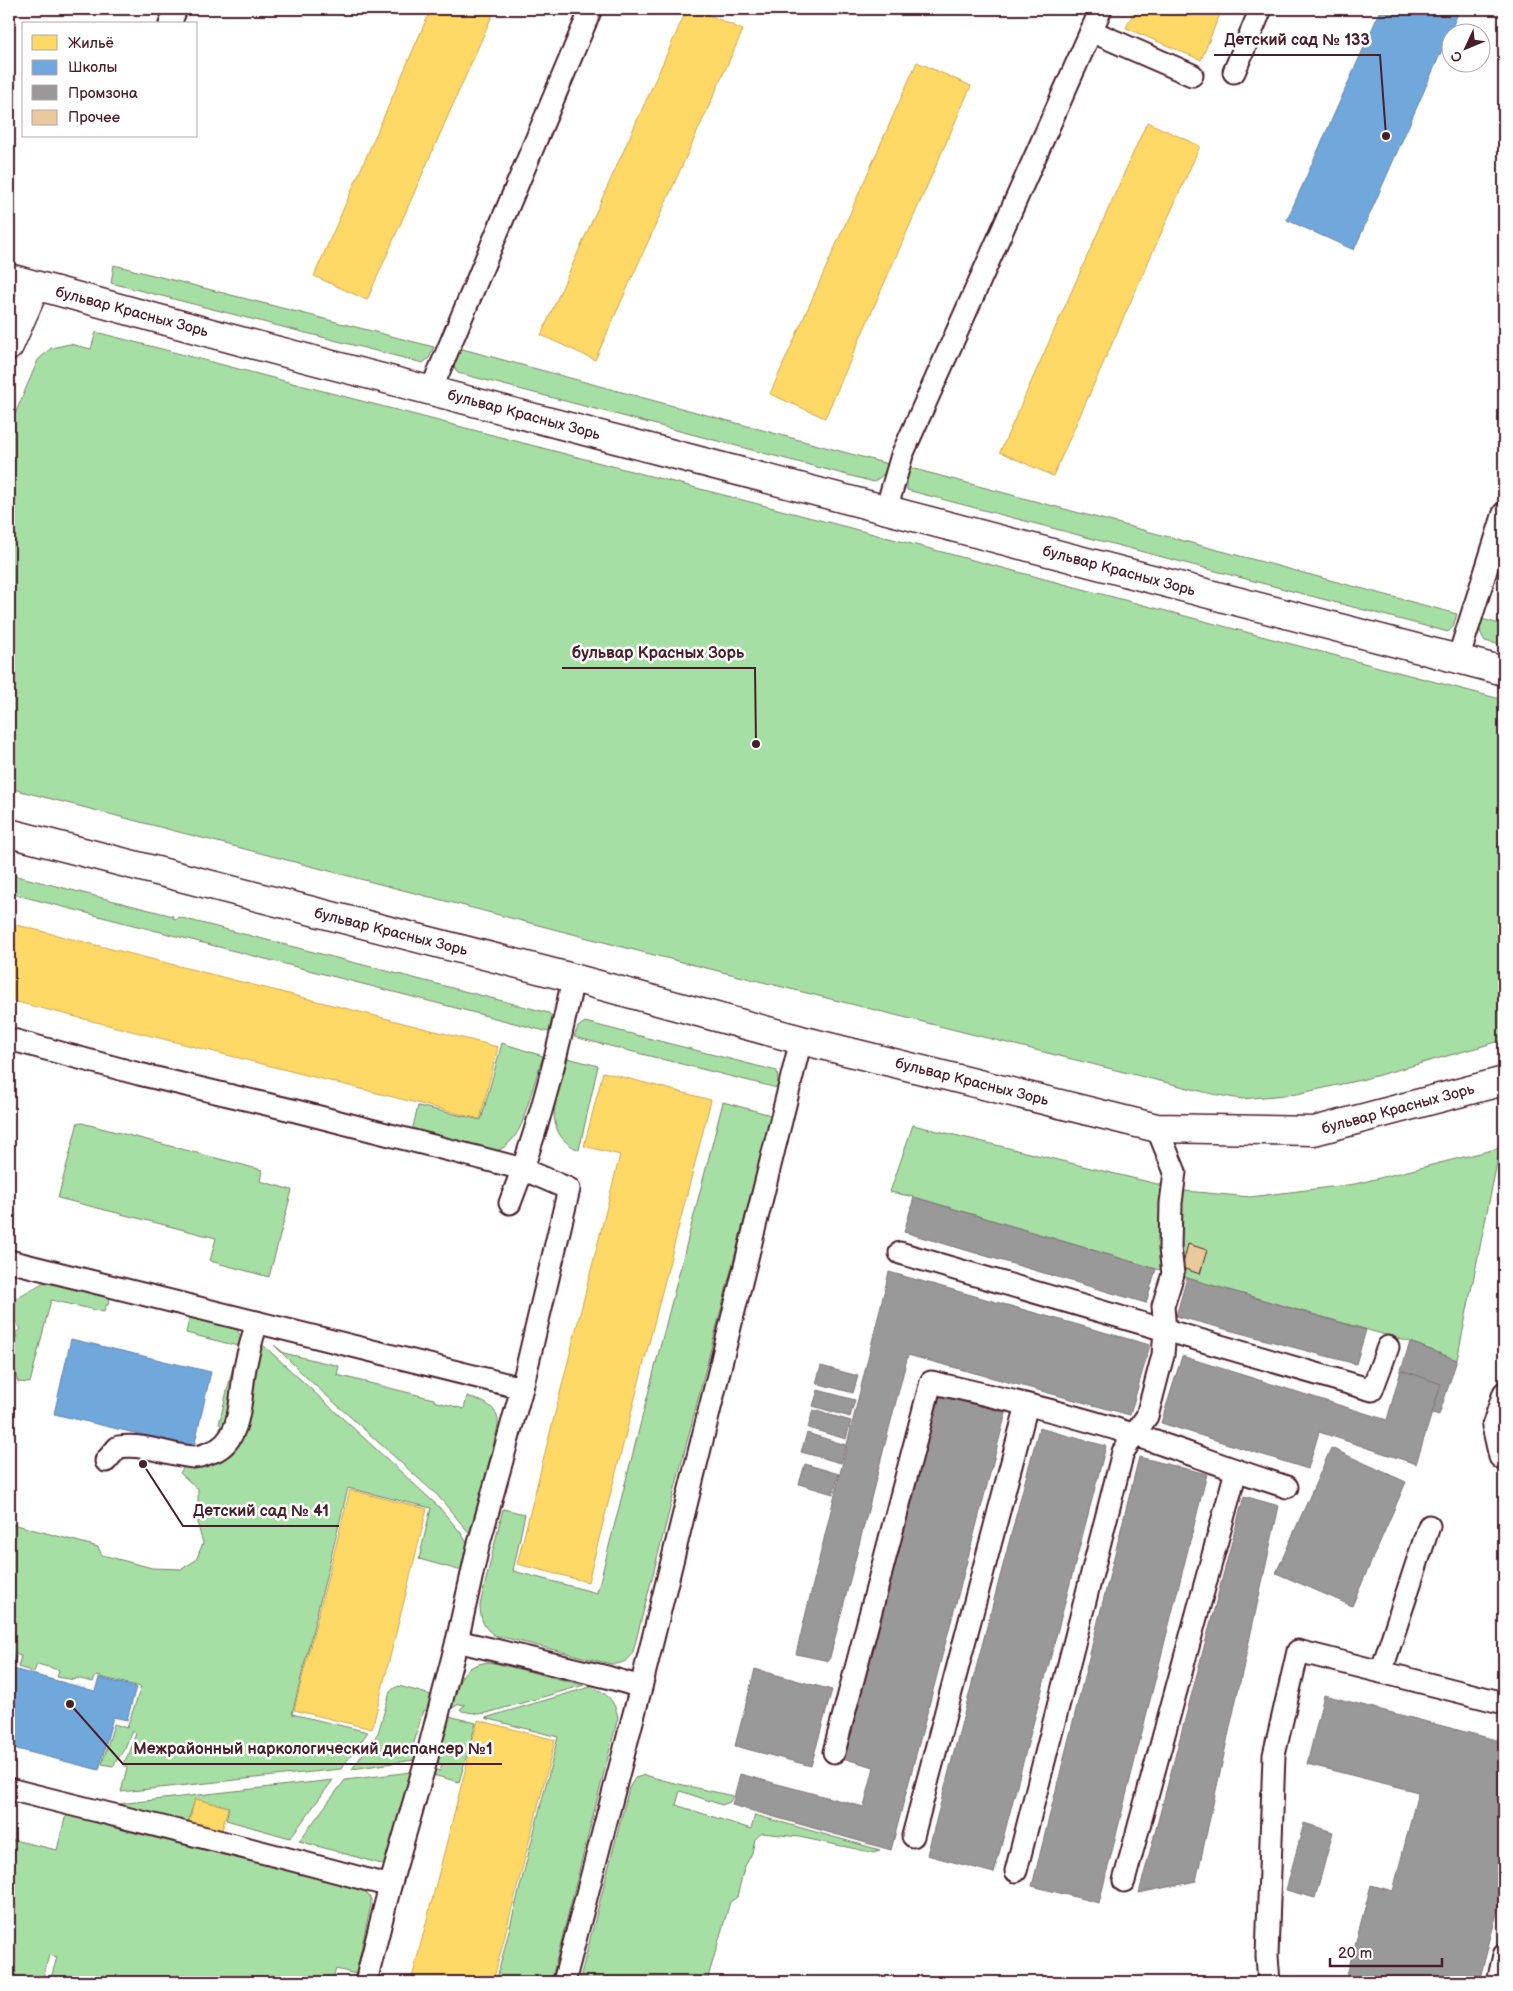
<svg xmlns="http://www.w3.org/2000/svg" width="1513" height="1991" font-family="'Balsamiq Sans',sans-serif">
<rect width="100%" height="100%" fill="#fff"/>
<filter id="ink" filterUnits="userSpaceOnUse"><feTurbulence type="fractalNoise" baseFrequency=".02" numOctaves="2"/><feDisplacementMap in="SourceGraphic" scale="10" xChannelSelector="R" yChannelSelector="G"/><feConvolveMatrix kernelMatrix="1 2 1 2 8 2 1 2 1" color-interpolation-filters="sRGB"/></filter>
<g filter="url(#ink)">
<g fill="#a6dfa4" stroke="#787f68">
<polygon points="114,265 434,347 429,358 423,363 111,283"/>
<polygon points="96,332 889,538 1504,700 1504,1040 1365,1079 1297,1094 1241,1099 1212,1094 642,952 9,788 9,428 38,360 51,348 70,344 91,349"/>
<polygon points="459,348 888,464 884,474 874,482 458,373 453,365"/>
<polygon points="911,468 1457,614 1453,627 1448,632 907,490 907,477"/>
<path d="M1481,619L1504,625V646L1485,641C1480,633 1478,628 1481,619Z"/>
<polygon points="9,874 173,916 173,918 177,919 178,917 549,1013 552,1017 549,1032 9,893"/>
<polygon points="585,1022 777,1071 778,1081 777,1088 574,1037 578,1027"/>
<path d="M502,1043L543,1056L522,1123C517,1135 509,1147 496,1151C489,1153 423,1137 411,1135L418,1106L481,1120Z"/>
<path d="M568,1058L598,1066L579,1150C538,1132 558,1091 568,1058Z"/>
<path d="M723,1102L771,1115L633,1652C629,1662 621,1664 611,1664L494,1635C483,1628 480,1618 480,1605L503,1509L525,1514L513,1571L597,1593Z"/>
<polygon points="78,1122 262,1170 260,1181 292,1190 269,1277 210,1261 216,1238 58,1198"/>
<polygon points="913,1125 1186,1191 1250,1197 1355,1184 1500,1148 1457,1360 1410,1342 1187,1278 914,1197 890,1192"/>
<path d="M48,1280L110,1296L108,1305H106L104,1312L51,1300L30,1383L18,1382C12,1369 15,1354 14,1339L17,1337L15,1333L21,1329L9,1313V1302Z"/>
<polygon points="190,1315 232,1326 237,1330 243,1339 229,1419 218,1438 221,1425 219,1424 238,1346 186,1333"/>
<path d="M263,1345L439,1507L461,1533L469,1546L462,1571L419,1559L431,1508L348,1488L292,1714L368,1732L341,1769L121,1792L127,1768L123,1763L130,1752L136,1733L132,1731L125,1748L113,1766L102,1764L114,1724L127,1728L141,1687L96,1676L93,1682L76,1678L75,1680L57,1677L59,1670L37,1664L34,1672L18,1667L21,1656L9,1653V1523L98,1547L102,1555L152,1568L182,1569L196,1560L203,1543L198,1526V1489L180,1473L185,1465C206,1466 217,1463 233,1449L260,1347Z"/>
<path d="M274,1345L284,1353L339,1366L337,1375L434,1399V1401L464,1409L467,1396C483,1401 500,1407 498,1426L471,1535L438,1496L307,1378Z"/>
<path d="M489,1662L498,1664L584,1685L487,1713L479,1714L462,1711L460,1709L465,1705L459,1704L451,1709C459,1683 458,1666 489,1662Z"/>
<polygon points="399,1686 431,1695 427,1711 423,1710 412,1750 417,1751 414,1760 352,1769 378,1733 390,1692 394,1688"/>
<path d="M590,1687C606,1691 615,1701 618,1717L551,1982H496L558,1737L485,1718Z"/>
<polygon points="449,1716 476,1723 459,1782 433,1775 435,1769 440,1771 442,1765 437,1763"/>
<polygon points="411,1772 385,1865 299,1841 345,1780"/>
<path d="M645,1775C674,1784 703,1789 733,1796L730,1802L722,1805L680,1791L676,1805L751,1829L755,1815L880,1850L875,1853L799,1837L762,1833L755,1839L752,1853L744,1868L737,1897L730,1902L709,1974L708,1982H579L629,1788L635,1778Z"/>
<polygon points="333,1780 290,1838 226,1820 229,1807 195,1799 187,1825 131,1810 131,1807 118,1804"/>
<polygon points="73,1810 363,1888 371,1899 371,1904 356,1974 336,1969 332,1982 50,1982 57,1957 49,1955 42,1982 9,1982 9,1839 57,1850 65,1818"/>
</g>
<g fill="#ffd966" stroke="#c9a154">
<polygon points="431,9 495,9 367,300 314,276"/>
<polygon points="687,9 696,9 743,30 595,360 541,335"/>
<polygon points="1135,9 1222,9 1201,60 1126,28"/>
<polygon points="917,62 971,86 825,418 770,394"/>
<polygon points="1147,122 1200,146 1053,476 1000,452"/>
<polygon points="9,923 498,1047 480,1119 9,1000"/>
<polygon points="603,1072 711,1100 588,1582 517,1564 620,1155 584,1146"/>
<polygon points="350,1490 427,1509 372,1729 294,1710"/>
<polygon points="478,1720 555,1740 493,1982 411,1982"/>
<polygon points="195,1799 228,1807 221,1834 188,1825"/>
</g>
<g fill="#6fa8dc" stroke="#647fa7">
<polygon points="1381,9 1460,9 1354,250 1287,220"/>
<polygon points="71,1339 211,1372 194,1447 54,1414"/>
<polygon points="9,1655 16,1657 13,1669 95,1691 99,1678 136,1687 127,1720 113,1717 99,1770 9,1747"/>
</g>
<g fill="#999" stroke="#817478">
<polygon points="914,1197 1156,1269 1146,1303 904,1232"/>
<polygon points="889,1272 1150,1345 1130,1415 908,1355 829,1661 796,1654"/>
<polygon points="1187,1278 1366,1330 1356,1364 1176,1316"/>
<polygon points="1410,1342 1457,1360 1439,1415 1432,1413 1441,1384 1401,1370"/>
<polygon points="1182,1356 1387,1420 1401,1370 1441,1384 1416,1464 1319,1432 1308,1469 1161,1423"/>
<polygon points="821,1366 858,1376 853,1393 816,1383"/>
<polygon points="818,1390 855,1400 850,1417 813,1406"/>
<polygon points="938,1394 1006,1413 891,1850 732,1805 740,1774 864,1807 874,1767 842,1758"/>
<polygon points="813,1410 851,1421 846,1439 808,1428"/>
<polygon points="1039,1428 1106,1446 994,1873 927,1855"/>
<polygon points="807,1433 846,1445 841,1463 801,1452"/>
<polygon points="1331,1448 1406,1482 1352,1606 1276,1573"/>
<polygon points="1139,1457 1207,1474 1099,1903 1032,1886"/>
<polygon points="805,1464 839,1474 833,1494 799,1484"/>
<polygon points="1244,1496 1279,1506 1196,1881 1139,1893"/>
<polygon points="755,1669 832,1690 811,1766 735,1746"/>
<polygon points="1324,1695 1504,1742 1504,1886 1479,1982 1345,1982 1371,1885 1393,1891 1418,1792 1307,1764"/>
<polygon points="1304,1823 1333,1832 1315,1898 1286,1890"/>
</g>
<polygon fill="#eac99c" stroke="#4a1f2b" points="1188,1244 1207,1250 1200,1274 1182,1268"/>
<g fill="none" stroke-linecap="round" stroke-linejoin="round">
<defs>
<g id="service">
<polyline points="170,24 176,9"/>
<polyline points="1091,31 1192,75"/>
<polyline points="1234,72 1261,9"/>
<polyline points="431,390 591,9"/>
<polyline points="886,510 902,455 1101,9"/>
<polyline points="1458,659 1504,513"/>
<polyline points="9,1039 139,1074 296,1111 523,1169 569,1189 522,1388 478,1547 457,1641 427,1757 390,1886 366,1982"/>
<path d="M510,1203C538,1131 558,1054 573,978"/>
<polyline points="900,1253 1372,1390 1388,1347"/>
<polyline points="9,1261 522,1388"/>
<polyline points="1504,1393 1493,1426 1500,1457 1504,1460"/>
<path d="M106,1461L118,1447C146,1443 167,1455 194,1457C199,1457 204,1455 209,1453C245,1443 239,1392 246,1363C249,1349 253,1336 257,1322"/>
<polyline points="457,1641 607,1677 641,1687"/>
<polyline points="1381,1672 1429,1526"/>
<path d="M834,1752L931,1382C1000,1398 1068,1413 1135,1435C1186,1452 1236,1471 1287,1487"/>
<path d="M9,1789C136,1821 264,1851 390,1886"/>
<polyline points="913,1836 1027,1405"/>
<polyline points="1016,1871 1123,1452 1147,1416 1163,1355 1165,1330 1163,1306 1173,1274 1170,1248 1171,1203 1175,1172 1157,1128"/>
<polyline points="1124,1881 1236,1471"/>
<polyline points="564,1982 641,1687 801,1040"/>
<polyline points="1269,1982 1267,1956 1274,1755 1298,1651 1504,1703"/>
<polyline points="1498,1982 1504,1955"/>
</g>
<polyline id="minor" points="9,833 573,978 801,1040 1157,1128 1314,1131 1504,1081"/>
<g id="tertiary">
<polyline points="9,278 240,341 1504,671"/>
<polyline points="9,346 35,287"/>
</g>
</defs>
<use href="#service" stroke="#4a1f2b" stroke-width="25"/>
<use href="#minor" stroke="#4a1f2b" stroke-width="31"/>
<use href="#tertiary" stroke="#4a1f2b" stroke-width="31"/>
<use href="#service" stroke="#fff" stroke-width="21"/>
<use href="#minor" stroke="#fff" stroke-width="28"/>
<use href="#tertiary" stroke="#fff" stroke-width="28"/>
</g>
</g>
<g text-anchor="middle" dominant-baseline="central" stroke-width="5" stroke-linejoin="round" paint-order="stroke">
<g font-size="15" fill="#4a1f2b" stroke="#fff">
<text transform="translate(132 312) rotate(15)">бульвар Красных Зорь</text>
<text transform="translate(524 415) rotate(15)">бульвар Красных Зорь</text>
<text transform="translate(1119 571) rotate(15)">бульвар Красных Зорь</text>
<text transform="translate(391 932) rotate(14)">бульвар Красных Зорь</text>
<text transform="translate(972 1082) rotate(14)">бульвар Красных Зорь</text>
<text transform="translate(1398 1109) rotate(-15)">бульвар Красных Зорь</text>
</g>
</g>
<path fill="none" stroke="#4a1f2b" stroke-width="2" d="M1386 136L1380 55H1214M756 744L755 668H562M143 1464L183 1526H339M70 1704L123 1764H502"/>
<g fill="#4a1f2b" stroke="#fff" stroke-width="2">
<circle cx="1386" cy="136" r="5"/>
<circle cx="756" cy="744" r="5"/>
<circle cx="143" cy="1464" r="5"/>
<circle cx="70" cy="1704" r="5"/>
</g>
<g font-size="16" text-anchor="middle" font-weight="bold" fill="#4a1f2b" stroke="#fff" stroke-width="5" stroke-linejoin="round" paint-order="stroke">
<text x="1297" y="45">Детский сад № 133</text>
<text x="658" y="658">бульвар Красных Зорь</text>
<text x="261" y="1516">Детский сад № 41</text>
<text x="313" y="1754">Межрайонный наркологический диспансер №1</text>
</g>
<rect width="1513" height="1991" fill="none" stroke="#fff" stroke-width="30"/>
<rect x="15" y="15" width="1483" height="1961" fill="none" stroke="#4a1f2b" stroke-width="2" filter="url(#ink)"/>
<rect x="22" y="22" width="175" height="115" fill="#ffffff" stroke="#b7a5aa"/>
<rect x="32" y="35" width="25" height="15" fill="#ffd966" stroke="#b7a5aa"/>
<text x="68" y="48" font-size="15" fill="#4a1f2b">Жильё</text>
<rect x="32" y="60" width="25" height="15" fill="#6fa8dc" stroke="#b7a5aa"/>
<text x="68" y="72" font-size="15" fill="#4a1f2b">Школы</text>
<rect x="32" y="85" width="25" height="15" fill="#999999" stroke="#b7a5aa"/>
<text x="68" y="98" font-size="15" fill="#4a1f2b">Промзона</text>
<rect x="32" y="110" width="25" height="15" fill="#eac99c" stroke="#b7a5aa"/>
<text x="68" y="122" font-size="15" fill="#4a1f2b">Прочее</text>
<g transform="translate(1466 48) rotate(226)"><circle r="24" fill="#ffffff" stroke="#b7a5aa"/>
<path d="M0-4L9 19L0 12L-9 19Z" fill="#4a1f2b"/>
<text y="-8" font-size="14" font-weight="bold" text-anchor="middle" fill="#4a1f2b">С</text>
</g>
<path d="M1330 1958v8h112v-8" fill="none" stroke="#4a1f2b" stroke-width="2.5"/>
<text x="1338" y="1958" font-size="15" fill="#4a1f2b" stroke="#ffffff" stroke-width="4" paint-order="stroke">20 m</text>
</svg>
